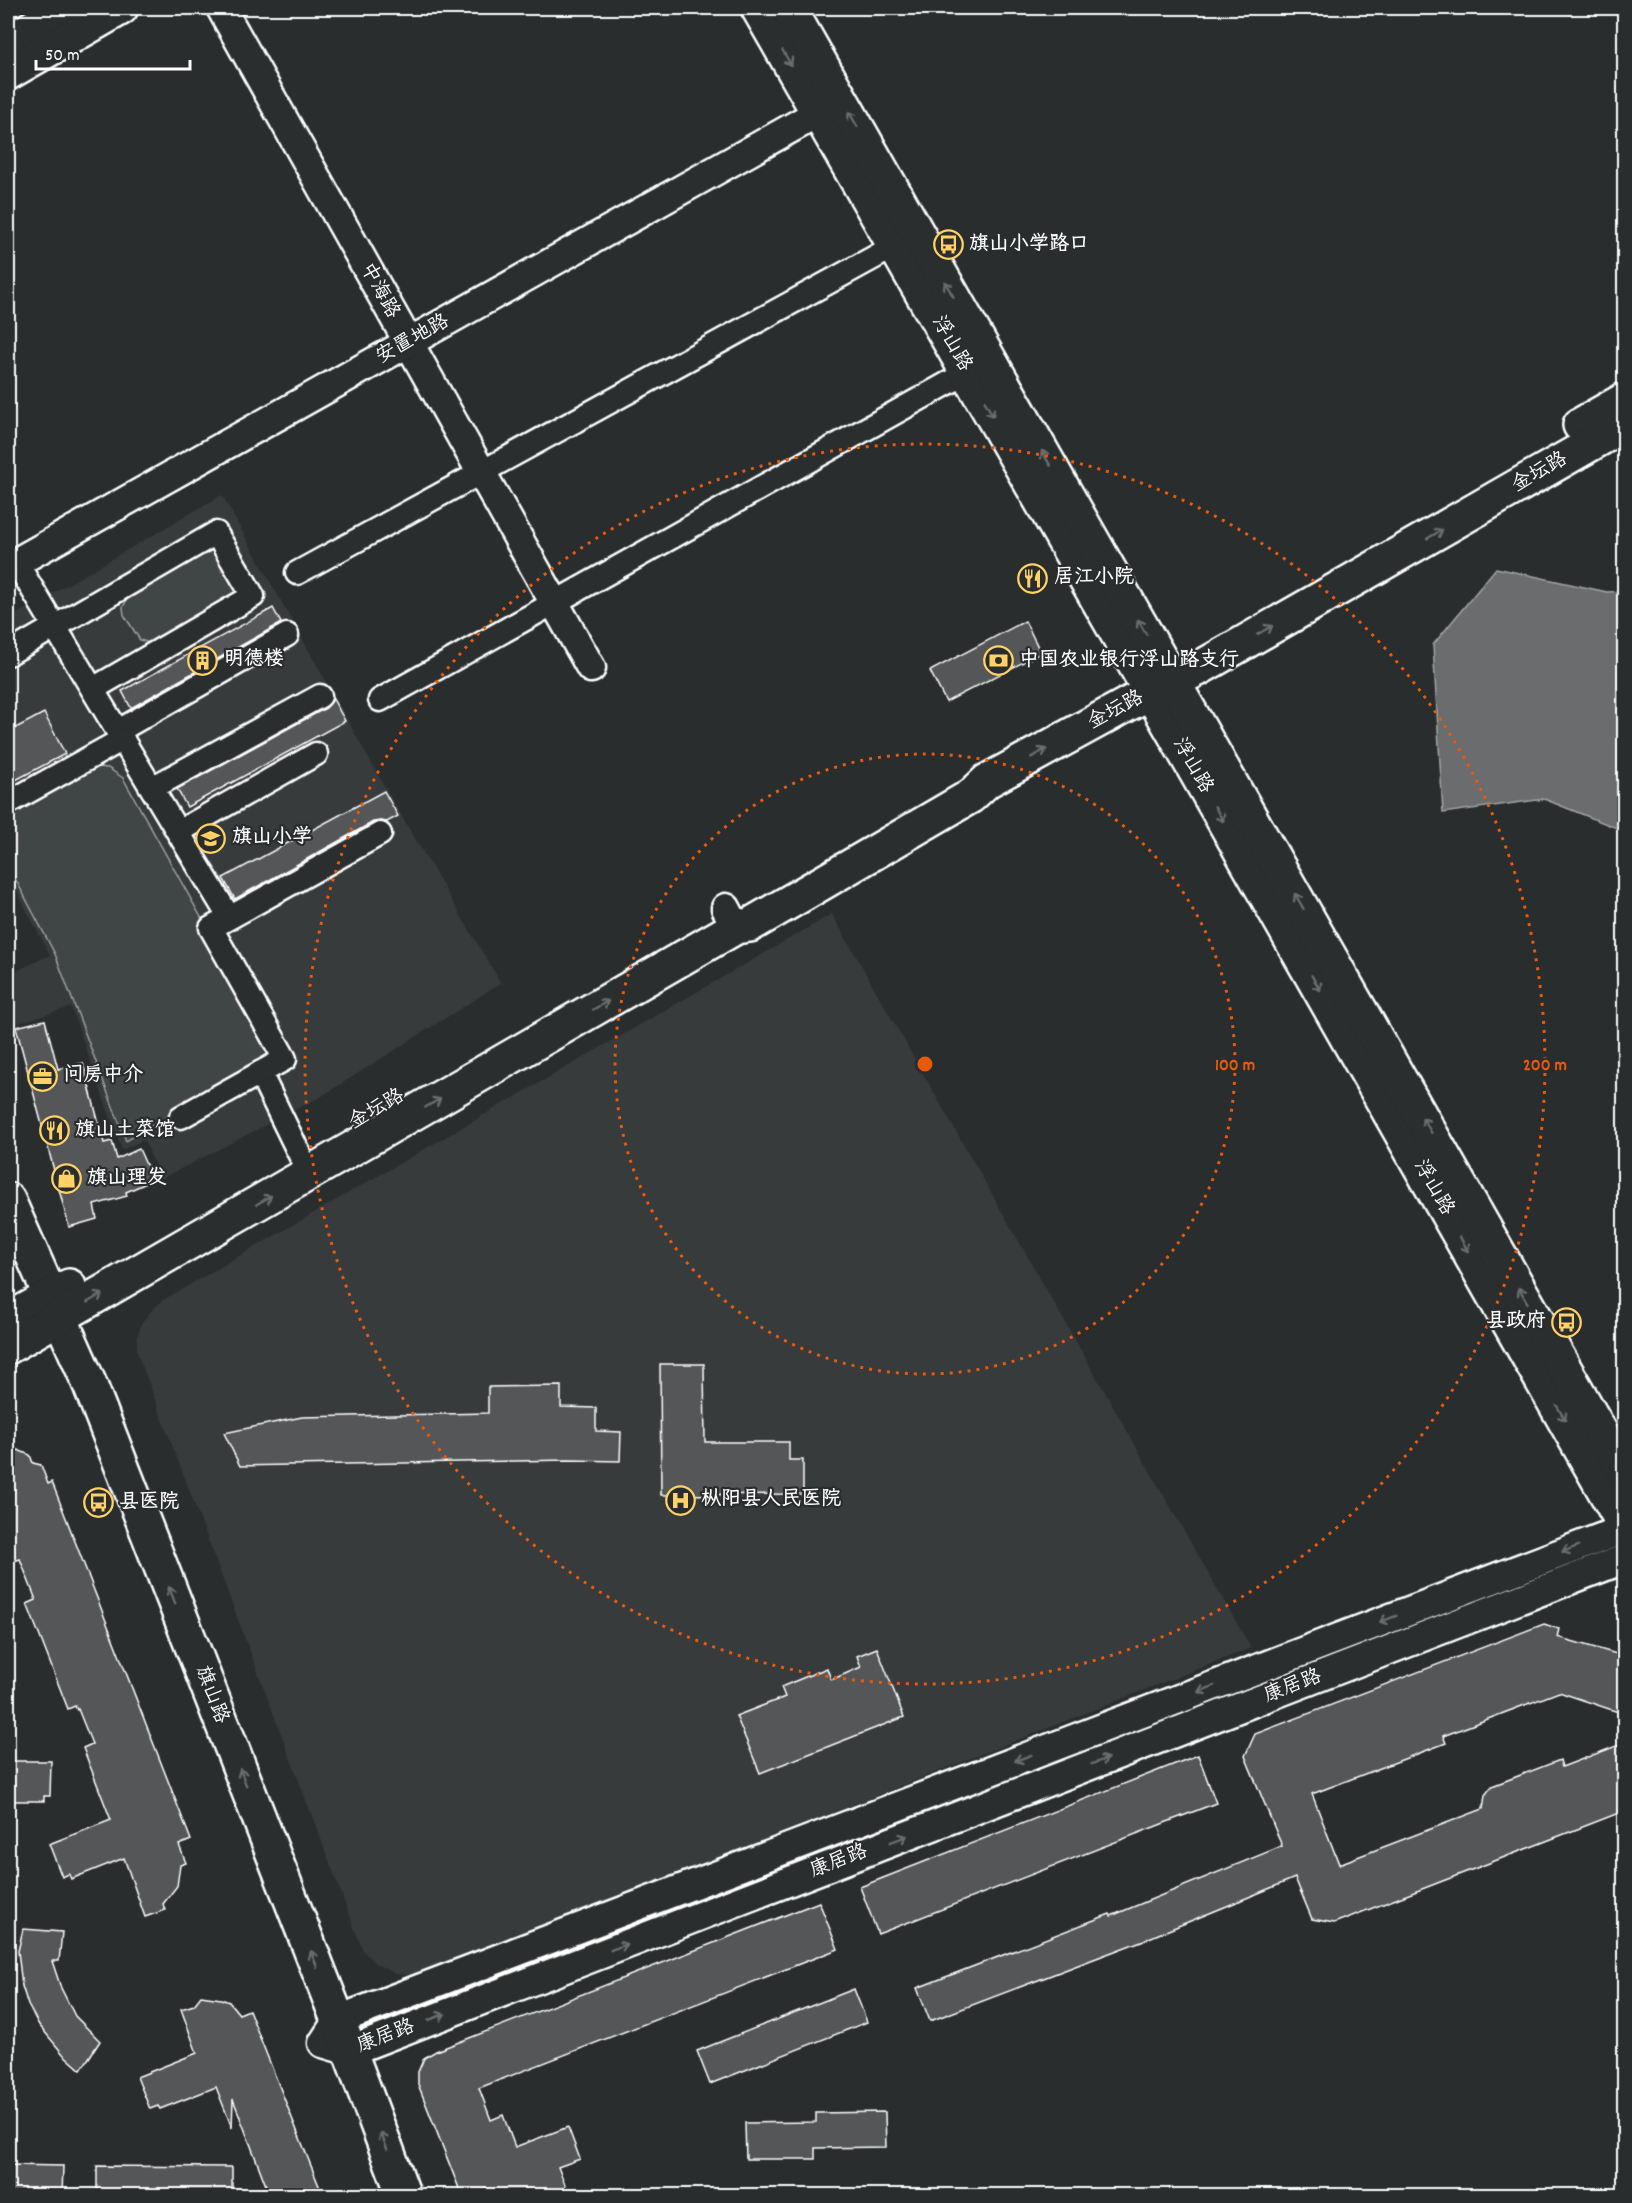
<svg xmlns="http://www.w3.org/2000/svg" width="1632" height="2203" font-family="Dekko,'LXGW WenKai TC',sans-serif">
<rect width="100%" height="100%" fill="#2a2d2e"/>
<filter id="ink" filterUnits="userSpaceOnUse"><feTurbulence type="fractalNoise" baseFrequency=".0167" numOctaves="2"/><feDisplacementMap in="SourceGraphic" scale="12" xChannelSelector="R" yChannelSelector="G"/><feConvolveMatrix kernelMatrix="1 2 1 2 8 2 1 2 1" color-interpolation-filters="sRGB"/></filter>
<g filter="url(#ink)">
<g fill="#373a3b">
<polygon points="222,495 392,800 501,983 322,1096 161,1179 144,1140 122,1150 71,1007 12,1025 8,1015 8,975 50,955 8,875 8,619"/>
<polygon points="832,914 1251,1648 419,1976 396,1974 376,1964 363,1951 137,1352 137,1337 142,1322 153,1309 163,1300"/>
</g>
<g fill="#414445" stroke="#a0a2a2" stroke-width="1.5">
<polygon points="211,549 238,592 159,641 149,643 140,640 124,615 123,607 128,598"/>
<polygon points="97,767 108,768 123,778 267,1035 270,1053 259,1064 126,1141 55,954 8,865 8,814 85,771"/>
</g>
<polygon fill="#6a6c6d" stroke="#a6a7a7" stroke-width="1.5" points="1496,568 1607,592 1624,591 1624,831 1544,799 1443,813 1433,645"/>
<g fill="#555758" stroke="#fff" stroke-width="1.5">
<polygon points="273,608 281,623 131,708 122,691"/>
<polygon points="1025,621 1041,653 946,702 930,671"/>
<polygon points="333,699 345,721 187,807 177,789 326,708"/>
<polygon points="44,713 65,754 8,784 8,732"/>
<polygon points="384,791 398,816 387,822 381,821 373,822 235,899 223,878"/>
<polygon points="45,1020 58,1069 83,1063 104,1143 112,1141 117,1159 139,1149 153,1180 126,1192 127,1196 94,1205 97,1219 69,1227 16,1027"/>
<polygon points="660,1364 704,1364 705,1442 789,1442 789,1460 803,1460 803,1494 661,1495"/>
<polygon points="561,1386 561,1407 596,1408 596,1431 621,1432 620,1461 569,1460 240,1466 224,1433 302,1417 488,1413 488,1387"/>
<polygon points="8,1446 30,1455 33,1463 41,1465 48,1484 52,1482 191,1840 179,1845 186,1863 180,1865 177,1886 163,1904 165,1910 145,1917 124,1858 71,1879 69,1874 62,1877 49,1844 111,1820 83,1748 92,1744 78,1709 77,1710 75,1706 68,1709 42,1642 27,1604 36,1600 20,1559 11,1562 8,1553"/>
<polygon points="1544,1624 1559,1629 1557,1637 1624,1656 1624,1714 1559,1692 1443,1736 1446,1743 1312,1794 1339,1864 1483,1809 1485,1795 1492,1786 1560,1760 1562,1767 1624,1743 1624,1811 1334,1923 1312,1919 1295,1878 1144,1940 930,2021 917,1988 1110,1914 1111,1916 1282,1846 1245,1756 1255,1734"/>
<polygon points="877,1648 904,1717 760,1773 736,1716 785,1697 781,1687 827,1668 831,1680 861,1667 857,1656"/>
<polygon points="1198,1755 1216,1803 878,1934 860,1887"/>
<polygon points="8,1761 51,1761 50,1796 44,1796 44,1801 8,1801"/>
<polygon points="819,1902 838,1949 479,2088 491,2120 503,2115 515,2147 568,2127 580,2159 558,2167 568,2192 559,2196 503,2196 496,2191 485,2189 462,2196 418,2084 418,2072 424,2058 436,2051"/>
<polygon points="23,1929 62,1932 59,1961 52,1961 61,1988 75,2016 100,2041 81,2070 63,2054 39,2025 28,2005 22,1986 18,1951"/>
<polygon points="854,1989 867,2022 710,2084 697,2051"/>
<polygon points="201,1996 221,1999 229,2002 239,2014 249,2010 323,2196 270,2196 233,2099 232,2128 216,2087 160,2109 158,2106 150,2109 137,2077 197,2053 181,2009 194,2005"/>
<polygon points="885,2112 886,2147 815,2148 815,2159 746,2159 745,2123 816,2122 816,2113"/>
<polygon points="8,2165 63,2166 62,2196 8,2196"/>
<polygon points="97,2166 232,2167 232,2196 97,2196"/>
</g>
<g fill="none" stroke-linecap="round" stroke-linejoin="round">
<defs>
<g id="minor">
<polyline points="16,562 229,917"/>
<polyline points="297,573 895,246"/>
<polyline points="8,654 216,533 253,596 93,689"/>
<polyline points="380,700 968,372"/>
<polyline points="118,731 287,635"/>
<polyline points="152,788 320,696"/>
<polyline points="8,803 123,739"/>
<polyline points="178,832 316,754"/>
<polyline points="260,1073 300,1155"/>
<polyline points="181,1117 285,1059 211,928 380,834"/>
</g>
<g id="tertiary">
<polyline points="221,8 591,668"/>
<polyline points="8,567 818,113"/>
<polyline points="726,908 736,927"/>
<polyline points="1624,1529 338,2020 323,2043 350,2051 1624,1559"/>
</g>
<g id="secondary">
<polyline points="758,8 1118,635 1624,1525"/>
<polyline points="789,8 1624,1473"/>
<polyline points="1580,425 1624,400"/>
<polyline points="8,1200 90,1385 338,2020 404,2196"/>
<polyline points="8,1320 69,1286"/>
<polyline points="8,1347 736,927 750,925 971,796 987,781 1128,704 1198,669 1624,425"/>
</g>
<g id="primary">
<polyline points="8,42 66,8"/>
<polyline points="8,73 121,8"/>
</g>
</defs>
<use href="#minor" stroke="#fff" stroke-width="27"/>
<use href="#tertiary" stroke="#fff" stroke-width="33"/>
<use href="#secondary" stroke="#fff" stroke-width="38"/>
<use href="#primary" stroke="#fff" stroke-width="38"/>
<use href="#minor" stroke="#2a2d2e" stroke-width="22"/>
<use href="#tertiary" stroke="#2a2d2e" stroke-width="28"/>
<use href="#secondary" stroke="#2a2d2e" stroke-width="33"/>
<use href="#primary" stroke="#2a2d2e" stroke-width="33"/>
</g>
<defs><path id="oneway-shaft" d="M-6 0H5M1.5-3L5.5 0L1.5 3" fill="none" stroke-width="1.6" stroke-linecap="round" stroke-linejoin="round" transform="scale(1.5)"/></defs>
<g stroke="#6a6c6d">
<use href="#oneway-shaft" transform="translate(787 58) rotate(60)"/>
<use href="#oneway-shaft" transform="translate(853 119) rotate(-120)"/>
<use href="#oneway-shaft" transform="translate(949 289) rotate(-120)"/>
<use href="#oneway-shaft" transform="translate(989 409) rotate(60)"/>
<use href="#oneway-shaft" transform="translate(1046 458) rotate(-120)"/>
<use href="#oneway-shaft" transform="translate(1435 534) rotate(-30)"/>
<use href="#oneway-shaft" transform="translate(1142 627) rotate(-120)"/>
<use href="#oneway-shaft" transform="translate(1265 630) rotate(-30)"/>
<use href="#oneway-shaft" transform="translate(1039 753) rotate(-29)"/>
<use href="#oneway-shaft" transform="translate(1219 814) rotate(60)"/>
<use href="#oneway-shaft" transform="translate(1299 901) rotate(-120)"/>
<use href="#oneway-shaft" transform="translate(1316 983) rotate(60)"/>
<use href="#oneway-shaft" transform="translate(601 1005) rotate(-30)"/>
<use href="#oneway-shaft" transform="translate(433 1103) rotate(-30)"/>
<use href="#oneway-shaft" transform="translate(1427 1125) rotate(-120)"/>
<use href="#oneway-shaft" transform="translate(264 1200) rotate(-30)"/>
<use href="#oneway-shaft" transform="translate(1464 1244) rotate(60)"/>
<use href="#oneway-shaft" transform="translate(1523 1295) rotate(-120)"/>
<use href="#oneway-shaft" transform="translate(95 1298) rotate(-30)"/>
<use href="#oneway-shaft" transform="translate(1561 1413) rotate(60)"/>
<use href="#oneway-shaft" transform="translate(1570 1549) rotate(159)"/>
<use href="#oneway-shaft" transform="translate(172 1595) rotate(-111)"/>
<use href="#oneway-shaft" transform="translate(1388 1619) rotate(159)"/>
<use href="#oneway-shaft" transform="translate(1206 1689) rotate(159)"/>
<use href="#oneway-shaft" transform="translate(1023 1758) rotate(159)"/>
<use href="#oneway-shaft" transform="translate(1100 1761) rotate(-21)"/>
<use href="#oneway-shaft" transform="translate(243 1777) rotate(-111)"/>
<use href="#oneway-shaft" transform="translate(899 1839) rotate(-21)"/>
<use href="#oneway-shaft" transform="translate(619 1947) rotate(-21)"/>
<use href="#oneway-shaft" transform="translate(314 1959) rotate(-111)"/>
<use href="#oneway-shaft" transform="translate(437 2017) rotate(-21)"/>
<use href="#oneway-shaft" transform="translate(384 2141) rotate(-111)"/>
</g>
</g>
<g fill="none" stroke="#e8590c" stroke-width="3" stroke-dasharray="3 6">
<circle cx="925" cy="1064" r="310"/>
<circle cx="925" cy="1064" r="620"/>
</g>
<defs>
<symbol id="bus-ring" viewBox="-11 -11 22 22"><circle r="9.5" fill="#2a2d2e" stroke="#ffd166" stroke-width="1.5"/><path d="M-5-6H5V4H4V6H2V4H-2V6H-4V4H-5ZM-3.5-4V0h7V-4ZM-3.5 1.2v1.5H-2V1.2ZM2 1.2v1.5H3.5V1.2Z" fill="#ffd166"/></symbol>
<symbol id="restaurant-ring" viewBox="-11 -11 22 22"><circle r="9.5" fill="#2a2d2e" stroke="#ffd166" stroke-width="1.5"/><path d="M-5-6h1v4h1v-4h1v4h1v-4h1v5L-1.5 .5V6h-2V.5L-5-1ZM5-6V6H3V1.5H1.5Q1.5-4 5-6Z" fill="#ffd166"/></symbol>
<symbol id="building-ring" viewBox="-11 -11 22 22"><circle r="9.5" fill="#2a2d2e" stroke="#ffd166" stroke-width="1.5"/><path d="M-4-6H4V6H1V3H-1V6H-4ZM-2.5-4.3h1.7v1.8h-1.7ZM.8-4.3h1.7v1.8H.8ZM-2.5-1h1.7V.8h-1.7ZM.8-1h1.7V.8H.8Z" fill="#ffd166"/></symbol>
<symbol id="bank-ring" viewBox="-11 -11 22 22"><circle r="9.5" fill="#2a2d2e" stroke="#ffd166" stroke-width="1.5"/><path d="M-6-4H6V4H-6ZM0-2.3a2.3 2.3 0 1 0 0 4.6a2.3 2.3 0 1 0 0-4.6Z" fill="#ffd166"/></symbol>
<symbol id="school-ring" viewBox="-11 -11 22 22"><circle r="9.5" fill="#2a2d2e" stroke="#ffd166" stroke-width="1.5"/><path d="M0-5L7-2L0 1L-7-2ZM-4 1L0 2.5L4 1V4Q0 6-4 4Z" fill="#ffd166"/></symbol>
<symbol id="office-ring" viewBox="-11 -11 22 22"><circle r="9.5" fill="#2a2d2e" stroke="#ffd166" stroke-width="1.5"/><path d="M-6-3h4V-5.5h4V-3h4V5H-6ZM-1-4.5V-3h2v-1.5ZM-6 0V1H6V0Z" fill="#ffd166"/></symbol>
<symbol id="shop-ring" viewBox="-11 -11 22 22"><circle r="9.5" fill="#2a2d2e" stroke="#ffd166" stroke-width="1.5"/><path d="M-5-2.5h2.3a2.7 3.5 0 0 1 5.4 0H5L5.5 6h-11ZM-1.5-2.5h3a1.5 2.3 0 0 0-3 0Z" fill="#ffd166"/></symbol>
<symbol id="hospital-ring" viewBox="-11 -11 22 22"><circle r="9.5" fill="#2a2d2e" stroke="#ffd166" stroke-width="1.5"/><path d="M-5-5h3v3.5h4V-5h3V5h-3V1.5h-4V5h-3Z" fill="#ffd166"/></symbol>
</defs>
<g fill-rule="evenodd">
<use href="#bus-ring" x="932" y="228" width="33" height="33"/>
<use href="#restaurant-ring" x="1016" y="562" width="33" height="33"/>
<use href="#building-ring" x="186" y="644" width="33" height="33"/>
<use href="#bank-ring" x="982" y="644" width="33" height="33"/>
<use href="#school-ring" x="194" y="822" width="33" height="33"/>
<use href="#office-ring" x="26" y="1060" width="33" height="33"/>
<use href="#restaurant-ring" x="38" y="1114" width="33" height="33"/>
<use href="#shop-ring" x="50" y="1162" width="33" height="33"/>
<use href="#bus-ring" x="1550" y="1306" width="33" height="33"/>
<use href="#hospital-ring" x="664" y="1484" width="33" height="33"/>
<use href="#bus-ring" x="82" y="1486" width="33" height="33"/>
</g>
<g text-anchor="middle" dominant-baseline="central" stroke-width="4.5" stroke-linejoin="round" paint-order="stroke">
<g font-size="20" font-weight="bold" fill="#fff" stroke="#2a2d2e" text-anchor="start">
<text x="969" y="245">旗山小学路口</text>
<text x="1054" y="578">居江小院</text>
<text x="224" y="660">明德楼</text>
<text x="1019" y="661">中国农业银行浮山路支行</text>
<text x="232" y="838">旗山小学</text>
<text x="63" y="1076">问房中介</text>
<text x="75" y="1131">旗山土菜馆</text>
<text x="87" y="1179">旗山理发</text>
<text x="1546" y="1322" text-anchor="end">县政府</text>
<text x="701" y="1500">枞阳县人民医院</text>
<text x="119" y="1503">县医院</text>
</g>
<g font-size="20" fill="#fff" stroke="#2a2d2e">
<text transform="translate(379 291) rotate(61)">中海路</text>
<text transform="translate(413 340) rotate(-29)">安置地路</text>
<text transform="translate(951 344) rotate(60)">浮山路</text>
<text transform="translate(1540 473) rotate(-30)">金坛路</text>
<text transform="translate(1116 711) rotate(-28)">金坛路</text>
<text transform="translate(1192 766) rotate(60)">浮山路</text>
<text transform="translate(377 1110) rotate(-30)">金坛路</text>
<text transform="translate(1433 1188) rotate(60)">浮山路</text>
<text transform="translate(1293 1687) rotate(-21)">康居路</text>
<text transform="translate(211 1695) rotate(69)">旗山路</text>
<text transform="translate(839 1862) rotate(-21)">康居路</text>
<text transform="translate(386 2037) rotate(-21)">康居路</text>
</g>
</g>
<circle cx="925" cy="1064" r="9" fill="#e8590c" stroke="#2a2d2e" stroke-width="3"/>
<g font-size="18" text-anchor="middle" font-weight="bold" fill="#e8590c" stroke="#2a2d2e" stroke-width="4.5" stroke-linejoin="round" paint-order="stroke">
<text x="1235" y="1070">100 m</text>
<text x="1545" y="1070">200 m</text>
</g>
<rect width="1632" height="2203" fill="none" stroke="#2a2d2e" stroke-width="30"/>
<rect x="15" y="15" width="1602" height="2173" fill="none" stroke="#fff" stroke-width="2" filter="url(#ink)"/>
<path d="M36 60v9h154v-9" fill="none" stroke="#ffffff" stroke-width="3"/>
<text x="45" y="60" font-size="18" fill="#ffffff" stroke="#2a2d2e" stroke-width="4.5" paint-order="stroke">50 m</text>
</svg>
